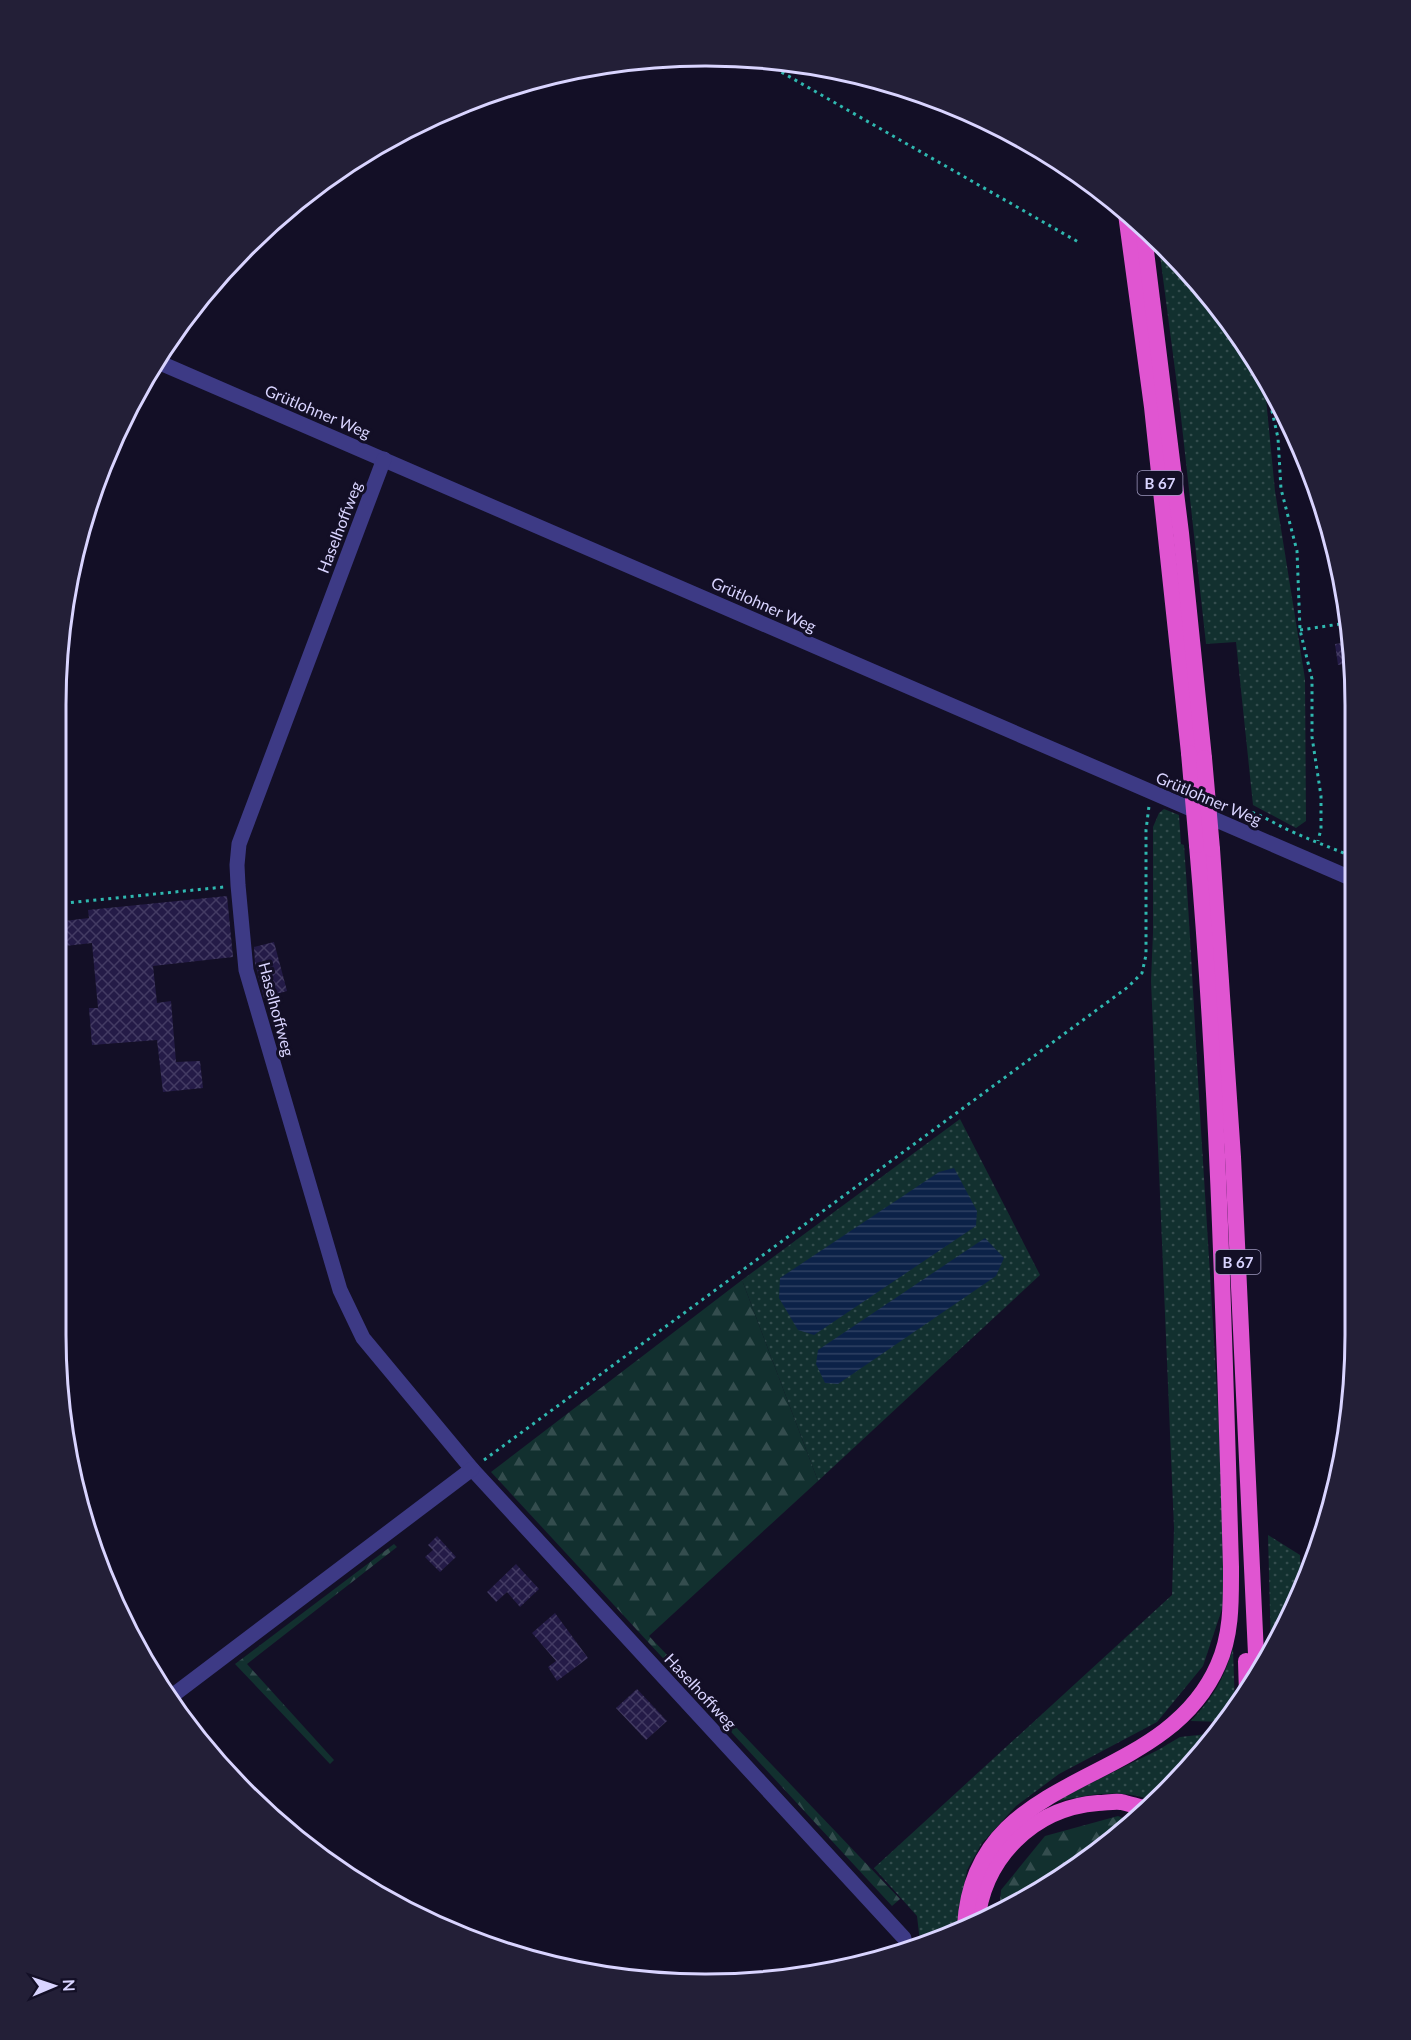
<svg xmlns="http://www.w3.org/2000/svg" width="1411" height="2040" font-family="Lato,sans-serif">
<defs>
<pattern id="grass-dots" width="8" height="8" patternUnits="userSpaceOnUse" patternTransform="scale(1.5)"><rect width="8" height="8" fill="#12302f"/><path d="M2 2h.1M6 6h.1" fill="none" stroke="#344d4e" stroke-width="1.8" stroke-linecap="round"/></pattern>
<pattern id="forest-firs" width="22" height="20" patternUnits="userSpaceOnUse" patternTransform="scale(1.5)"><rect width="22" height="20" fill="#12302f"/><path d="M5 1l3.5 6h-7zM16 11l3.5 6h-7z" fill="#344d4e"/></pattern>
<pattern id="water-rules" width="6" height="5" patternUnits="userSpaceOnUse" patternTransform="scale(1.5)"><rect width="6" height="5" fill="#0c2248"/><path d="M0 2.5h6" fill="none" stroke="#2f4163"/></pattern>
<pattern id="building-cross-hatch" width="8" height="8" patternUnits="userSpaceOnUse" patternTransform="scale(1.5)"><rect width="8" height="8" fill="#241b47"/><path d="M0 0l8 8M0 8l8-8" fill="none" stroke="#433b63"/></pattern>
</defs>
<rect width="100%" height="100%" fill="#130f26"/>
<g fill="url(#grass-dots)">
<polygon points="1158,240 1221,310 1264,378 1275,491 1305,679 1306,821 1296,828 1253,805 1236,642 1206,644 1180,408"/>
<path d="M1164,809L1179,815L1181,844L1184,845C1191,940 1195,1035 1201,1130C1210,1273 1219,1416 1226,1560V1597L1203,1666L1157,1722L1059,1774L1016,1806L982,1843L967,1870L956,1930L920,1942L917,1916L874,1868L1172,1595L1174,1528L1151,981L1153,933V827L1159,813Z"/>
<polygon points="960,1119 1040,1275 818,1481 742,1280"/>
<polygon points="1268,1535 1300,1555 1302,1590 1271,1649"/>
<path d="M1233,1648L1235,1709L1225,1722L1191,1721C1214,1696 1223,1681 1233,1648Z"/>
<path d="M1207,1734L1214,1735L1165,1794L1156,1802C1123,1788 1093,1794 1059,1801V1799L1158,1750L1180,1737Z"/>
</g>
<g fill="url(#forest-firs)">
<polygon points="742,1280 818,1481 649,1636 900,1899 892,1906 491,1472"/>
<polygon points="394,1544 397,1547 247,1664 334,1760 330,1764 235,1664"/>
<polygon points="1118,1816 1133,1822 1101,1850 999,1913 1001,1890 1045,1836"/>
</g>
<g fill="url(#water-rules)">
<polygon points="954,1168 977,1211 976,1226 814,1335 798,1330 779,1298 780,1278 939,1172"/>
<polygon points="985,1238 1004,1258 996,1276 838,1384 825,1383 816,1364 818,1350"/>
</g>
<g fill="url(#building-cross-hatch)">
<polygon points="1349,642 1351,663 1338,665 1335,644"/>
<polygon points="227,896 233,957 153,966 157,1003 171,1001 176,1062 200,1061 203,1088 163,1092 157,1040 92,1045 89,1008 98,1008 92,943 56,947 56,922 89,918 88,910"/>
<polygon points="274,942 287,991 264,998 255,963 254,947"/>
<polygon points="437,1536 456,1557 440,1572 425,1557 433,1550 428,1545"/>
<polygon points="516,1564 539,1589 520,1607 507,1592 496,1602 487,1592"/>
<polygon points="555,1613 588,1658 557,1681 548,1667 556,1661 532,1633"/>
<polygon points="637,1689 667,1721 646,1740 616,1708"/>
</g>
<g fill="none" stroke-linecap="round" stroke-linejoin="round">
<g stroke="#2fb8b0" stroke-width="3" stroke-dasharray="3 4.5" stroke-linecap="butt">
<polyline points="762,61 1080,243"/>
<polyline points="1270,388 1272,411 1278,438 1281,489 1297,551 1300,630 1312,679 1312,737 1321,796 1321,829 1318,841"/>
<polyline points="1300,630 1347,623"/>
<path d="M1230,808C1256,809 1271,823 1295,833C1315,842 1335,849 1355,858"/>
<polyline points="56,904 224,887"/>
<polyline points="484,1460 1128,987 1142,973 1146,955 1146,830 1149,806"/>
</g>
<g stroke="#3d3a85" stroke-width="15">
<polyline points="158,362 1355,880"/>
<polyline points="384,459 239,844 237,865 238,885 246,970 340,1290 363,1338 472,1469 904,1938"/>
<polyline points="168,1699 472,1469"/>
</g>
<g stroke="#e055d1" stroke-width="16">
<polyline points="1126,214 1152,407 1189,753"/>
<polyline points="1143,227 1181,533 1204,758"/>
<polyline points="1212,849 1233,1157 1257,1676"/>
<polyline points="1246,1661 1247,1693"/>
<path d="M977,1923C983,1858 1033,1808 1098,1803C1105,1803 1114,1801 1121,1802C1130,1804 1139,1807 1148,1809"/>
<path d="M965,1927C973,1765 1162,1793 1218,1665C1232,1634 1231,1600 1231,1567C1224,1326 1218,1085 1197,845"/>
</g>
<g stroke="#e055d1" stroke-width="16">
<polyline points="1189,753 1197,845"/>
<polyline points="1204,758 1212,849"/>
</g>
</g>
<g text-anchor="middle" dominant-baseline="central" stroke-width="6" stroke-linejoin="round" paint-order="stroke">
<g fill="#130f26" stroke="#9e99be" stroke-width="1.5">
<rect x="1137.5" y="471" width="45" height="24" rx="4.5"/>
<rect x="1215.5" y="1250" width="45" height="24" rx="4.5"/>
</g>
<g font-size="15" font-weight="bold" fill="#d9d4ff">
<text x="1160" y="483">B 67</text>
<text x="1238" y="1262">B 67</text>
</g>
<g font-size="16" fill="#d9d4ff" stroke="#130f26">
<text transform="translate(318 411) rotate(23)">Grütlohner Weg</text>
<text transform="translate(339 527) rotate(-69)">Haselhoffweg</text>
<text transform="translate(764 604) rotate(24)">Grütlohner Weg</text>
<text transform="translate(1209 798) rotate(23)">Grütlohner Weg</text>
<text transform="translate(277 1009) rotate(75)">Haselhoffweg</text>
<text transform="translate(701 1691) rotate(47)">Haselhoffweg</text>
</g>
</g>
<path d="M0 0H1411V2040H0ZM705 66H706A639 639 0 0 1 1345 705V1335A639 639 0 0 1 706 1974H705A639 639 0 0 1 66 1335V705A639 639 0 0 1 705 66Z" fill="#231f37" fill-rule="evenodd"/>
<path fill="none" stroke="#d9d4ff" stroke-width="3" d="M705 66H706A639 639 0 0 1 1345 705V1335A639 639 0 0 1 706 1974H705A639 639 0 0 1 66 1335V705A639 639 0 0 1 705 66Z"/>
<g transform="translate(54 1986) rotate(88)" stroke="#130f26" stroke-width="4.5" paint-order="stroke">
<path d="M0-4.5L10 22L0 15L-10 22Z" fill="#d9d4ff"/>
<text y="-9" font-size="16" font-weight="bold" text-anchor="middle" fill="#d9d4ff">N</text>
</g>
</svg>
